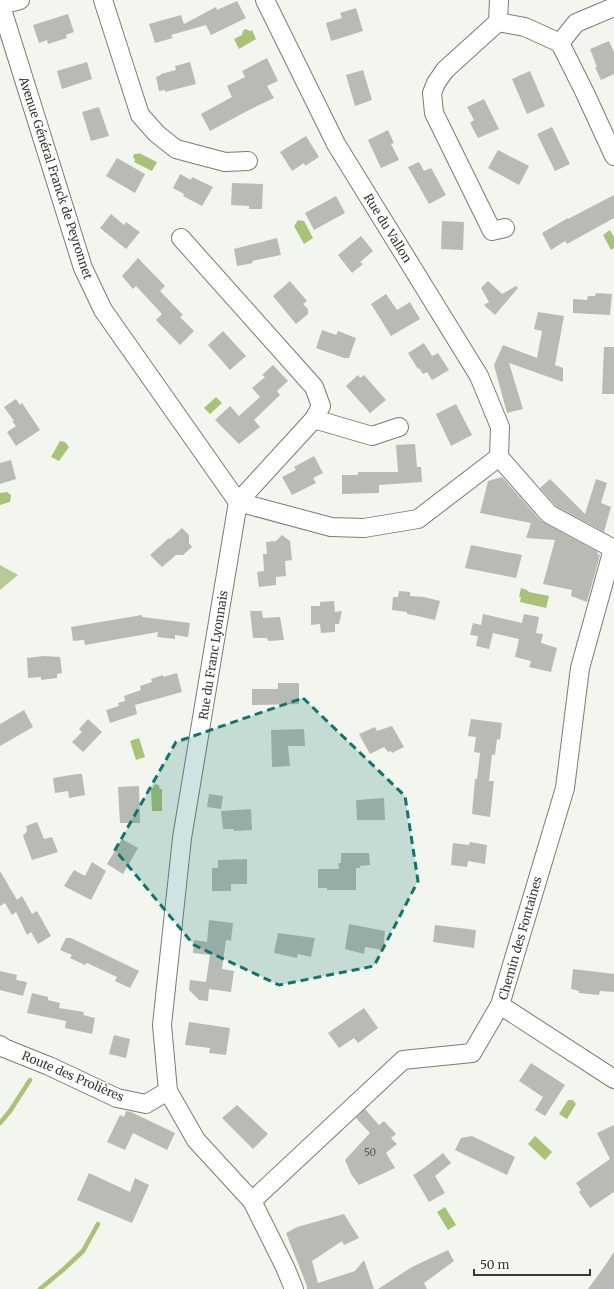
<svg xmlns="http://www.w3.org/2000/svg" width="614" height="1289" font-family="Merriweather,serif">
<rect width="100%" height="100%" fill="#f3f6ee"/>
<polygon fill="#b7ca97" points="0,565 18,575 0,590"/>
<g fill="#a8c277">
<polygon points="245,29 250,31 252,30 256,39 239,49 234,39 242,35 243,31"/>
<polygon points="139,153 157,162 152,171 134,162 135,160 133,157 134,154 138,154"/>
<polygon points="298,220 304,221 313,238 304,244 294,226"/>
<polygon points="610,230 614,237 614,248 611,250 603,235"/>
<polygon points="216,397 222,403 210,414 204,408"/>
<polygon points="60,441 65,442 69,447 59,461 51,457"/>
<polygon points="7,492 11,495 10,502 0,505 0,493"/>
<polygon points="521,588 527,590 529,592 549,596 546,608 520,602 521,597 519,597"/>
<polygon points="139,738 145,757 136,760 130,741"/>
<polygon points="157,784 159,786 160,789 162,789 162,811 152,811 151,789 153,788 154,785"/>
<polygon points="568,1100 573,1100 576,1104 567,1119 559,1114"/>
<polygon points="535,1136 552,1152 545,1160 528,1144"/>
<polygon points="445,1207 456,1225 448,1230 437,1212"/>
</g>
<g fill="none" stroke-linecap="round" stroke-linejoin="round">
<g stroke="#a8c277" stroke-width="4.5">
<polyline points="0,1123 10,1111 30,1080"/>
<polyline points="40,1289 64,1269 83,1251 98,1224"/>
</g>
</g>
<g fill="#b8bbb3">
<polygon points="237,1 246,18 211,35 206,25 171,35 173,38 155,43 149,24 181,15 184,24 216,7 217,10"/>
<polygon points="356,8 363,31 331,41 326,23 342,18 340,13"/>
<polygon points="68,14 74,32 66,35 67,38 48,44 47,40 39,43 33,25"/>
<polygon points="609,41 614,52 614,74 601,80 595,67 597,67 590,49"/>
<polygon points="267,58 278,81 267,86 274,98 249,110 210,131 201,114 232,97 227,86 245,77 242,71"/>
<polygon points="87,62 92,79 62,89 57,71"/>
<polygon points="190,62 196,84 165,92 165,90 159,91 156,77 161,75 161,74 176,70 175,66"/>
<polygon points="363,70 372,100 355,106 346,75"/>
<polygon points="530,71 545,106 527,114 512,79"/>
<polygon points="484,99 499,129 478,138 470,123 474,120 467,107"/>
<polygon points="99,107 109,136 91,141 82,112"/>
<polygon points="552,127 570,164 555,171 537,134"/>
<polygon points="388,130 394,143 391,144 399,160 381,168 368,140"/>
<polygon points="306,136 319,157 305,166 304,163 292,171 280,152"/>
<polygon points="498,150 529,166 519,185 488,168"/>
<polygon points="117,158 145,174 135,193 106,176"/>
<polygon points="419,162 424,171 431,168 446,195 429,204 408,167"/>
<polygon points="180,174 191,180 192,177 213,187 202,206 183,196 184,194 173,188"/>
<polygon points="232,183 263,184 262,209 249,209 249,206 231,205"/>
<polygon points="614,195 614,218 567,244 565,241 551,250 542,233 568,218 568,219"/>
<polygon points="336,196 345,213 314,230 305,213"/>
<polygon points="111,214 124,225 126,222 140,232 126,249 100,228"/>
<polygon points="442,221 464,222 463,250 441,249"/>
<polygon points="361,236 373,251 360,262 363,264 352,273 338,255"/>
<polygon points="277,238 281,255 252,261 253,263 237,266 234,249"/>
<polygon points="138,258 165,286 160,291 183,315 180,317 194,331 180,345 156,320 162,314 136,286 133,289 122,276"/>
<polygon points="290,281 307,301 303,304 308,309 308,314 296,324 273,296"/>
<polygon points="488,281 502,294 516,286 518,288 495,315 484,305 489,302 481,288"/>
<polygon points="596,293 612,294 610,315 573,313 573,299 587,300 588,296 595,296"/>
<polygon points="386,294 397,310 410,302 420,319 391,336 371,304"/>
<polygon points="538,312 564,316 555,365 563,368 563,382 509,363 523,409 507,413 494,365 503,345 537,358 542,331 534,329"/>
<polygon points="322,330 336,335 338,331 356,338 349,358 344,358 316,348"/>
<polygon points="223,331 246,356 230,370 208,345"/>
<polygon points="424,343 432,356 438,353 449,370 432,380 427,372 423,374 419,368 418,369 408,353"/>
<polygon points="604,347 614,347 614,394 602,394"/>
<polygon points="273,365 288,381 277,391 280,395 254,420 260,427 239,444 215,420 230,406 239,416 260,397 252,388 265,377 262,375"/>
<polygon points="358,375 360,378 364,375 386,400 370,413 346,386"/>
<polygon points="16,399 20,405 22,403 40,430 16,446 7,432 16,426 12,421 14,421 4,407"/>
<polygon points="456,404 472,435 451,446 436,414"/>
<polygon points="415,444 417,467 421,467 422,482 379,485 379,493 342,494 342,475 358,475 358,472 398,472 396,445"/>
<polygon points="314,456 323,473 313,478 316,483 292,495 282,477 296,470 294,467"/>
<polygon points="11,460 16,479 0,484 0,463"/>
<polygon points="502,477 541,521 598,552 597,554 600,555 587,602 571,596 572,590 543,584 555,540 526,538 531,523 480,513 488,481"/>
<polygon points="550,479 585,514 596,479 607,483 601,503 611,507 604,532 556,506 540,488"/>
<polygon points="182,528 189,535 189,543 192,547 183,555 176,555 162,567 150,555 169,538 170,539"/>
<polygon points="282,535 290,541 292,560 285,561 286,576 276,577 276,585 259,587 257,572 264,571 263,554 267,554 266,542 276,541"/>
<polygon points="471,545 522,555 516,578 465,568"/>
<polygon points="399,591 410,592 410,596 424,597 440,601 435,620 418,616 407,614 407,612 392,610 393,597 398,597"/>
<polygon points="334,601 335,612 342,611 339,624 335,624 335,632 321,633 320,624 311,625 311,606 320,606 320,602"/>
<polygon points="250,611 262,611 263,618 280,617 284,640 268,641 267,638 253,638"/>
<polygon points="483,614 522,623 524,614 539,617 536,633 543,634 541,643 557,648 551,672 529,667 531,661 515,657 519,639 493,633 489,649 476,646 478,636 470,635 473,623 481,625"/>
<polygon points="142,615 142,617 190,623 188,637 175,635 175,639 157,637 158,632 85,645 84,640 73,641 71,627"/>
<polygon points="44,656 60,657 62,673 57,674 57,678 41,680 41,677 28,678 27,658"/>
<polygon points="177,673 182,692 135,705 137,714 110,723 106,710 119,706 118,703 125,701 124,696 141,690 140,686 152,682 151,679 163,675 163,677"/>
<polygon points="278,683 299,683 299,704 252,705 252,689 278,689"/>
<polygon points="24,710 33,727 0,746 0,724"/>
<polygon points="88,719 102,732 83,752 72,742 82,732 79,729"/>
<polygon points="471,719 502,723 500,740 497,739 495,755 492,754 489,781 494,781 490,817 472,814 475,779 477,779 480,753 474,752 476,737 468,736"/>
<polygon points="392,726 404,747 392,753 391,751 388,752 384,747 370,754 359,734 375,727 377,731"/>
<polygon points="304,729 305,746 288,746 290,766 272,767 271,730"/>
<polygon points="77,774 82,774 85,795 69,798 68,791 55,793 53,778"/>
<polygon points="139,786 140,823 120,823 118,787"/>
<polygon points="209,794 223,796 221,809 207,807"/>
<polygon points="384,798 385,820 357,820 356,800"/>
<polygon points="251,809 252,830 234,831 234,829 223,829 221,811"/>
<polygon points="37,822 44,839 52,837 58,852 32,860 23,836 27,831 26,826"/>
<polygon points="122,839 138,848 123,874 107,864"/>
<polygon points="470,842 487,845 485,864 468,861 467,867 451,865 453,843 469,845"/>
<polygon points="341,853 369,853 370,865 360,866 360,868 356,868 356,890 327,890 327,888 318,888 318,869 339,869 338,863 341,863"/>
<polygon points="247,859 247,884 231,884 231,891 212,891 212,868 218,868 218,860"/>
<polygon points="92,862 106,871 91,900 64,886 74,870 85,876"/>
<polygon points="0,871 17,900 22,896 32,914 37,911 51,936 38,944 31,932 27,935 16,912 12,915 5,903 0,906"/>
<polygon points="209,920 233,923 231,941 226,940 222,969 234,971 231,992 209,989 208,1001 199,1000 189,990 190,980 206,982 210,955 193,953 194,940 207,942"/>
<polygon points="349,924 385,931 383,950 365,947 364,954 345,949"/>
<polygon points="435,925 476,930 474,948 433,942"/>
<polygon points="278,933 315,938 311,957 298,954 297,958 274,953"/>
<polygon points="66,938 71,938 139,971 130,988 115,981 117,977 87,963 85,965 70,958 72,955 60,950"/>
<polygon points="573,969 614,974 614,992 600,991 599,995 579,993 579,991 571,989"/>
<polygon points="0,971 17,975 16,980 27,982 23,996 0,990"/>
<polygon points="32,993 48,997 48,1000 60,1003 59,1008 84,1012 83,1015 95,1018 92,1034 65,1028 66,1021 27,1013"/>
<polygon points="364,1008 378,1028 358,1043 354,1038 339,1048 328,1033"/>
<polygon points="189,1022 230,1028 226,1055 209,1053 210,1048 185,1045"/>
<polygon points="114,1035 130,1039 126,1058 109,1054"/>
<polygon points="531,1063 565,1085 545,1116 535,1110 543,1097 519,1081"/>
<polygon points="237,1105 268,1134 253,1149 222,1118"/>
<polygon points="365,1109 379,1125 384,1121 396,1134 391,1138 397,1144 386,1153 395,1168 359,1185 351,1174 345,1160 370,1133 356,1118"/>
<polygon points="126,1111 131,1112 175,1133 167,1150 133,1133 125,1150 107,1142 120,1115 124,1117"/>
<polygon points="614,1125 614,1192 590,1208 579,1192 581,1190 576,1183 610,1159 597,1133"/>
<polygon points="472,1136 515,1157 507,1175 455,1150 461,1138"/>
<polygon points="443,1153 451,1163 435,1176 445,1193 429,1202 413,1175 424,1168"/>
<polygon points="89,1173 130,1192 135,1178 149,1185 132,1223 77,1200"/>
<polygon points="344,1214 359,1238 344,1245 342,1241 312,1261 318,1283 355,1271 364,1260 374,1289 307,1289 307,1286 286,1233 297,1227"/>
<polygon points="448,1250 454,1261 424,1283 427,1289 378,1289 412,1267"/>
<polygon points="614,1252 614,1289 588,1289 602,1270"/>
</g>
<g fill="none" stroke-linecap="round" stroke-linejoin="round">
<defs>
<g id="street">
<polyline points="103,0 140,115 157,134 176,149 225,162 248,161"/>
<polyline points="265,0 336,144 479,376 500,427 499,457"/>
<polyline points="499,0 498,22 525,27 560,43 585,93 614,156"/>
<polyline points="0,3 83,268 103,310 238,502 314,419 321,406 314,387 181,238"/>
<polyline points="1,5 20,0"/>
<polyline points="498,22 445,70 436,83 432,93 434,113 492,231 505,228"/>
<polyline points="560,43 576,23 614,7"/>
<polyline points="314,419 372,436 399,427"/>
<polyline points="499,457 549,514 614,549"/>
<polyline points="500,1005 614,1079"/>
<polyline points="0,1045 4,1048 49,1066 117,1098 146,1104 168,1091"/>
<polyline points="252,1201 403,1060 472,1053 500,1005 565,788 580,668 613,549"/>
<polyline points="294,1289 285,1267 252,1201 196,1140 168,1091 162,1025 182,838 238,502 331,527 364,528 418,519 499,457"/>
</g>
</defs>
<use href="#street" stroke="#797c75" stroke-width="20"/>
<use href="#street" stroke="#fff" stroke-width="18"/>
</g>
<path fill="#0f766e" fill-opacity="0.2" stroke="#0f766e" stroke-width="3" stroke-dasharray="8 5" stroke-linejoin="round" d="M303,698L405,796L418,881L374,966L279,985L194,945L115,850L176,742Z"/>
<g text-anchor="middle" dominant-baseline="central" stroke-width="3" stroke-linejoin="round" paint-order="stroke">
<g font-size="10" fill="#575a54">
<text x="370" y="1152">50</text>
</g>
<g font-size="12" fill="#373935" stroke="#fff">
<text transform="translate(56 178) rotate(72)">Avenue Général Franck de Peyronnet</text>
<text transform="translate(388 228) rotate(58)">Rue du Vallon</text>
<text transform="translate(213 655) rotate(-81)">Rue du Franc Lyonnais</text>
<text transform="translate(520 938) rotate(-74)">Chemin des Fontaines</text>
<text transform="translate(73 1076) rotate(23)">Route des Prolières</text>
</g>
</g>
<path d="M474 1269v6h116v-6" fill="none" stroke="#373935" stroke-width="2"/>
<text x="480" y="1269" font-size="12" fill="#373935" stroke="#ffffff" stroke-width="3" paint-order="stroke">50 m</text>
</svg>
